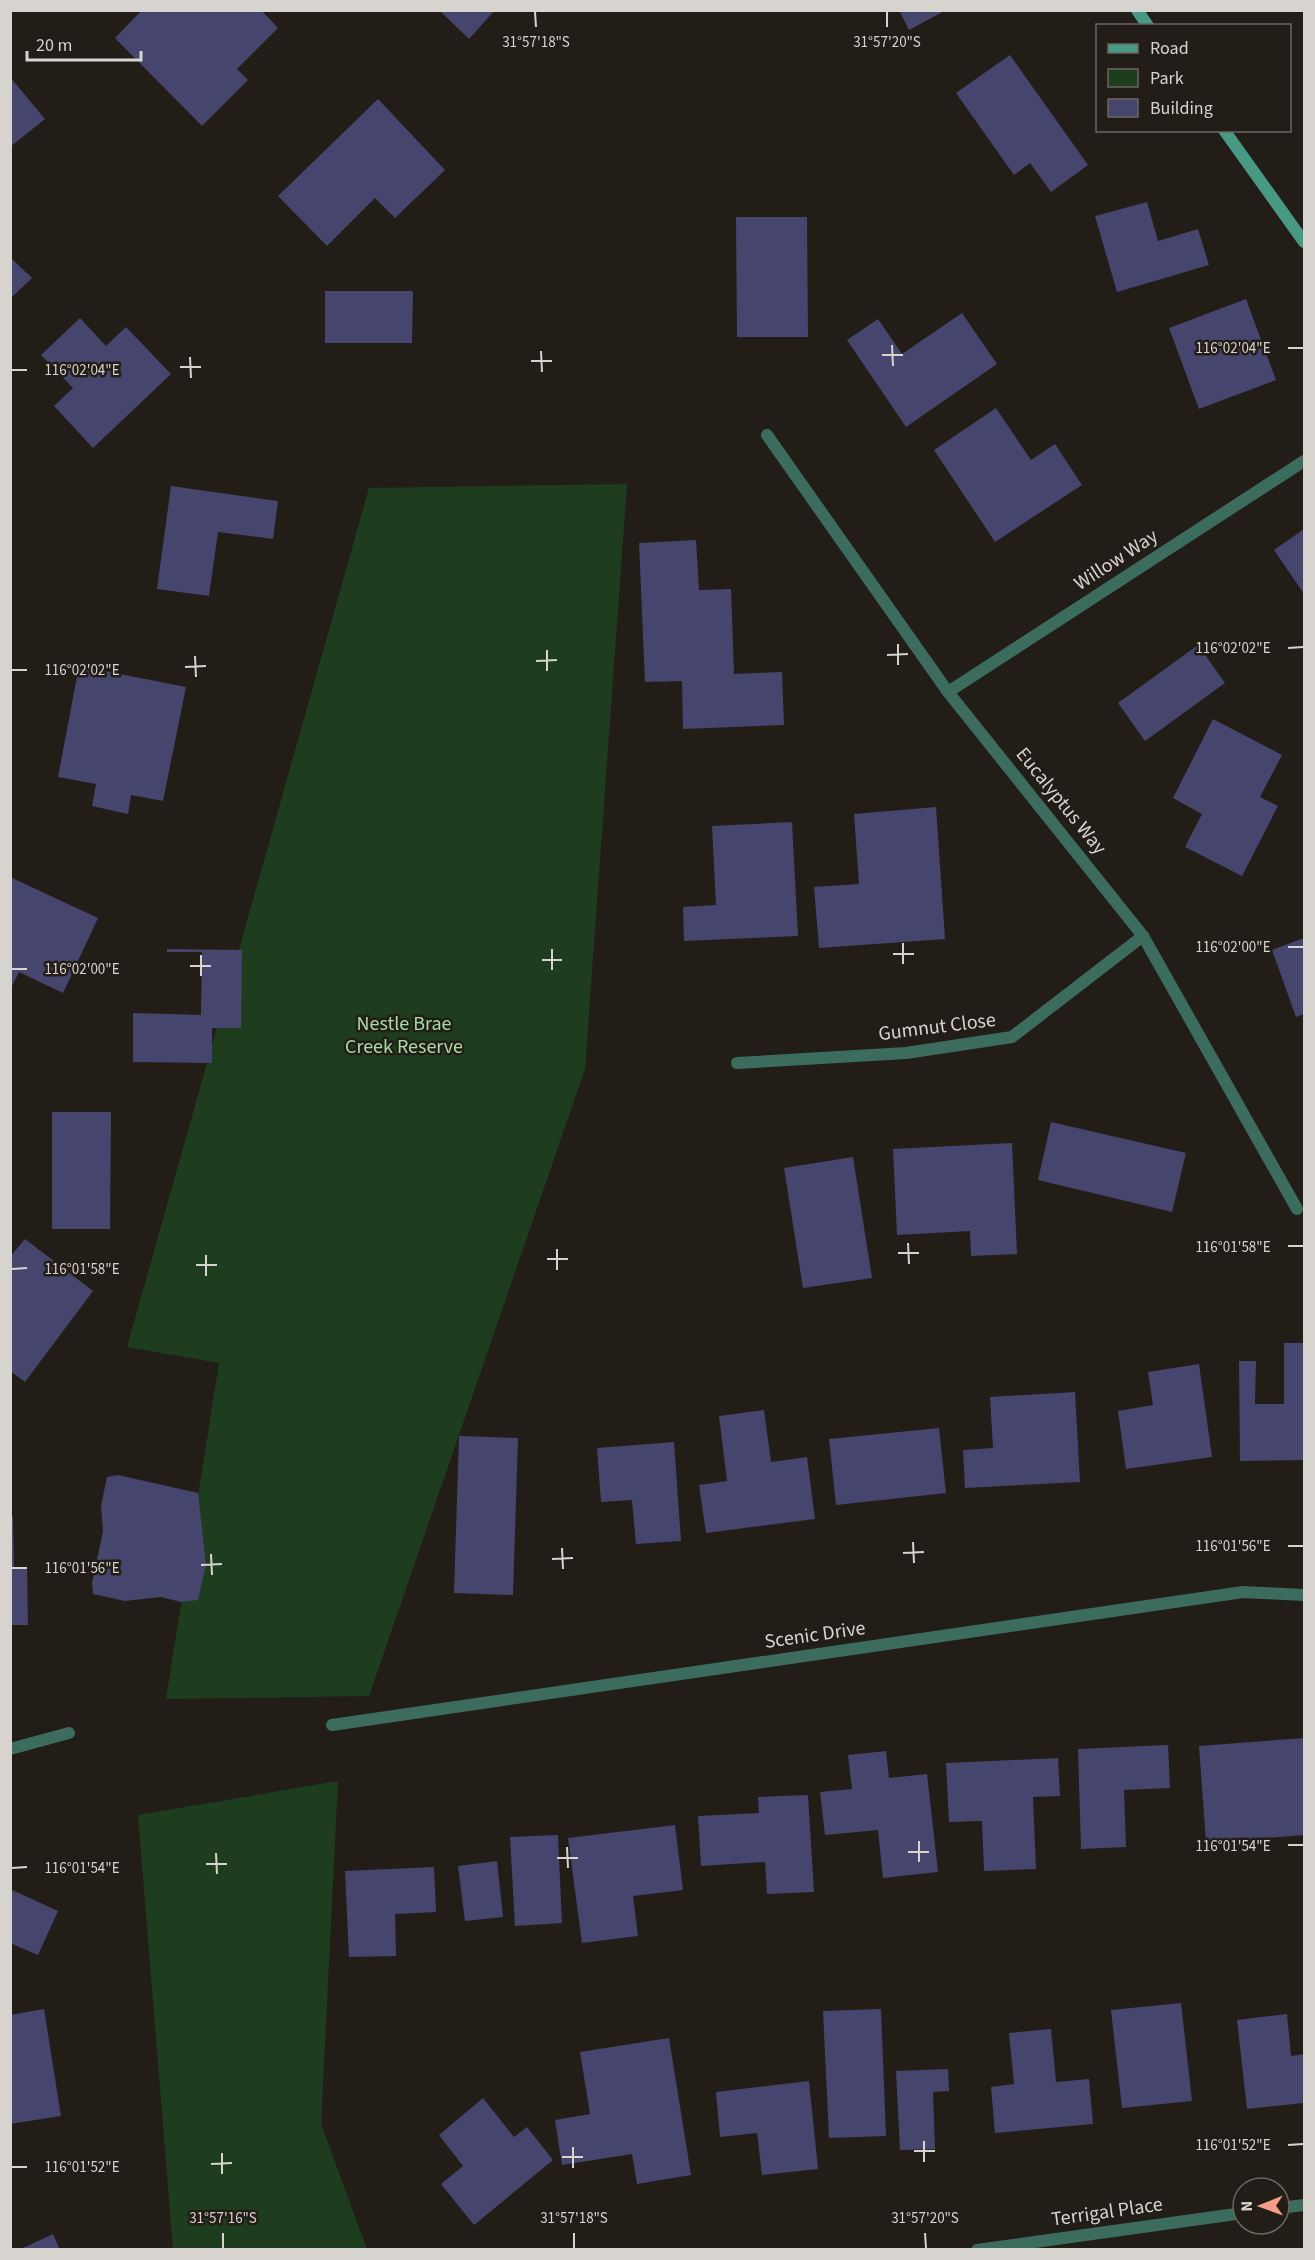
<svg xmlns="http://www.w3.org/2000/svg" width="1315" height="2260" font-family="'Source Sans 3',sans-serif">
<rect width="100%" height="100%" fill="#231d18"/>
<g fill="#1e3d1e">
<polygon points="627,484 585,1069 369,1696 166,1699 219,1363 127,1347 369,488"/>
<polygon points="338,1781 321,2124 367,2249 173,2249 138,1815"/>
</g>
<g fill="#45456e">
<polygon points="142,10 261,10 278,28 237,69 248,80 202,126 115,38"/>
<polygon points="439,10 495,10 469,39"/>
<polygon points="899,10 946,10 909,30"/>
<polygon points="1010,55 1088,165 1051,192 1030,163 1014,175 956,93"/>
<polygon points="10,77 45,119 10,147"/>
<polygon points="378,99 445,170 395,218 375,198 327,246 278,196"/>
<polygon points="1147,202 1158,241 1198,229 1209,265 1117,292 1095,216"/>
<polygon points="736,217 807,217 808,337 737,337"/>
<polygon points="10,257 32,278 10,299"/>
<polygon points="325,291 413,291 412,343 325,343"/>
<polygon points="1246,299 1276,380 1199,409 1169,328"/>
<polygon points="962,313 997,364 906,427 847,340 878,319 902,354"/>
<polygon points="80,318 106,346 126,327 171,374 93,448 54,406 73,388 41,355"/>
<polygon points="996,408 1031,460 1055,444 1082,485 995,542 934,450"/>
<polygon points="171,486 278,501 273,539 218,532 209,596 157,589"/>
<polygon points="1304,529 1304,594 1274,550"/>
<polygon points="696,540 699,590 731,589 734,674 782,672 784,725 683,729 682,681 645,682 639,543"/>
<polygon points="1198,645 1225,683 1145,741 1118,703"/>
<polygon points="79,666 186,687 163,801 131,795 128,814 92,806 96,784 58,777"/>
<polygon points="1213,719 1282,755 1260,797 1278,806 1242,876 1185,847 1202,814 1173,798"/>
<polygon points="936,807 945,939 819,948 814,887 859,884 854,814"/>
<polygon points="792,822 798,936 684,941 683,907 716,905 712,826"/>
<polygon points="10,877 98,918 63,993 19,972 10,990"/>
<polygon points="1304,938 1304,1014 1296,1017 1272,950"/>
<polygon points="167,949 242,950 241,1028 212,1028 212,1063 133,1062 133,1013 201,1015 202,952 167,952"/>
<polygon points="52,1112 111,1112 110,1229 52,1229"/>
<polygon points="1051,1122 1186,1153 1172,1212 1038,1180"/>
<polygon points="1012,1143 1017,1254 971,1256 970,1231 897,1235 893,1149"/>
<polygon points="853,1157 872,1278 803,1288 784,1168"/>
<polygon points="25,1239 93,1291 25,1382 10,1371 10,1257"/>
<polygon points="1284,1343 1304,1343 1304,1460 1240,1461 1239,1361 1256,1361 1255,1404 1284,1404"/>
<polygon points="1199,1364 1212,1457 1126,1469 1118,1411 1153,1405 1148,1372"/>
<polygon points="1075,1392 1080,1482 965,1488 963,1450 993,1448 990,1397"/>
<polygon points="764,1410 771,1462 807,1457 815,1519 706,1533 699,1485 727,1481 719,1416"/>
<polygon points="939,1428 946,1493 836,1505 829,1439"/>
<polygon points="459,1436 518,1438 513,1595 454,1593"/>
<polygon points="674,1442 681,1541 636,1544 632,1500 601,1502 597,1448"/>
<polygon points="118,1475 198,1493 206,1565 198,1600 181,1602 161,1597 125,1601 93,1594 92,1583 103,1531 101,1506 107,1477"/>
<polygon points="10,1517 13,1517 14,1568 27,1567 28,1625 10,1625"/>
<polygon points="1304,1738 1304,1835 1206,1843 1199,1746"/>
<polygon points="1168,1745 1170,1788 1124,1790 1126,1847 1081,1849 1078,1749"/>
<polygon points="886,1751 889,1778 927,1774 938,1872 883,1878 878,1830 825,1835 820,1792 852,1789 848,1755"/>
<polygon points="1058,1758 1060,1796 1033,1797 1036,1869 984,1871 982,1821 949,1822 946,1763"/>
<polygon points="808,1795 814,1892 767,1894 765,1862 701,1866 698,1816 759,1813 758,1797"/>
<polygon points="675,1825 683,1890 633,1896 638,1936 582,1943 568,1838"/>
<polygon points="558,1835 562,1923 515,1926 510,1837"/>
<polygon points="497,1861 503,1917 465,1921 458,1866"/>
<polygon points="434,1867 436,1912 395,1914 396,1956 349,1957 345,1871"/>
<polygon points="10,1889 58,1911 38,1955 10,1943"/>
<polygon points="1181,2003 1192,2101 1122,2108 1111,2010"/>
<polygon points="44,2009 61,2116 10,2124 10,2015"/>
<polygon points="881,2009 886,2136 829,2138 823,2011"/>
<polygon points="1287,2014 1291,2056 1304,2054 1304,2103 1247,2109 1237,2020"/>
<polygon points="1051,2029 1056,2082 1089,2079 1093,2124 995,2133 991,2087 1014,2084 1009,2033"/>
<polygon points="669,2038 691,2175 637,2184 632,2154 562,2165 555,2120 590,2114 580,2052"/>
<polygon points="948,2069 949,2091 933,2092 935,2149 900,2150 896,2071"/>
<polygon points="809,2081 818,2169 762,2175 757,2133 720,2137 716,2092"/>
<polygon points="483,2098 514,2137 527,2127 553,2160 474,2225 441,2184 463,2166 439,2135"/>
<polygon points="53,2234 60,2250 19,2250"/>
</g>
<g fill="none" stroke-linecap="round" stroke-linejoin="round">
<g stroke="#3c6c5e" stroke-width="12">
<polyline points="767,435 948,692 1143,936 1297,1209"/>
<polyline points="948,692 1304,461"/>
<polyline points="737,1063 906,1053 1012,1037 1143,936"/>
<polyline points="332,1725 1243,1592 1304,1595"/>
<polyline points="10,1749 69,1733"/>
<polyline points="1279,2208 1304,2205"/>
<polyline points="977,2250 1243,2213"/>
</g>
<g stroke="#489983" stroke-width="12">
<polyline points="1137,10 1148,26"/>
<polyline points="1224,130 1304,242"/>
</g>
</g>
<path fill="none" stroke="#d7d3cf" stroke-width="2" d="M535,12L536,27M887,12V27M892,345L893,366M1288,348H1303M541,351L542,372M882,355H903M190,357L191,378M531,361H552M180,367H201M12,370H27M898,644V665M1288,648L1303,647M547,650V671M887,655L908,654M195,656L196,677M536,661L557,660M185,667L206,666M12,670H27M903,943V964M1288,947H1303M552,949V970M893,954H914M201,955V976M542,960H562M190,966H211M12,969H27M908,1243L909,1264M1288,1246H1303M557,1249V1270M898,1253H919M206,1255V1276M547,1259H568M196,1265H217M12,1269L27,1268M913,1542L914,1563M1288,1546H1303M562,1548L563,1569M903,1553L924,1552M211,1554L212,1575M552,1559L573,1558M201,1565L222,1564M12,1568H27M919,1841V1862M1288,1845H1303M567,1847L568,1868M908,1852H929M216,1853L217,1874M557,1858H578M206,1864H227M12,1868L27,1867M924,2141V2162M1288,2145L1303,2144M573,2147V2168M914,2151H935M222,2153V2174M562,2157H583M211,2164L232,2163M12,2167H27M223,2233V2248M574,2233V2248M925,2233L926,2248"/>
<g text-anchor="middle" dominant-baseline="central" stroke-width="5" stroke-linejoin="round" paint-order="stroke">
<g font-size="20" fill="#d7d3cf" stroke="#231d18">
<text transform="translate(1116 560) rotate(-33)">Willow Way</text>
<text transform="translate(1061 801) rotate(51)">Eucalyptus Way</text>
<text transform="translate(937 1027) rotate(-7)">Gumnut Close</text>
<text transform="translate(815 1635) rotate(-8)">Scenic Drive</text>
<text transform="translate(1107 2212) rotate(-8)">Terrigal Place</text>
</g>
<g font-size="20" fill="#a5dda3" stroke="#231d18">
<text x="404" y="1024">Nestle Brae<tspan x="404" dy="23">Creek Reserve</tspan></text>
</g>
</g>
<g font-size="15" text-anchor="middle" fill="#d7d3cf" stroke="#231d18" stroke-width="5" stroke-linejoin="round" paint-order="stroke">
<text x="536" y="47">31°57'18"S</text>
<text x="887" y="47">31°57'20"S</text>
<text x="1233" y="353">116°02'04"E</text>
<text x="82" y="375">116°02'04"E</text>
<text x="1233" y="653">116°02'02"E</text>
<text x="82" y="675">116°02'02"E</text>
<text x="1233" y="952">116°02'00"E</text>
<text x="82" y="974">116°02'00"E</text>
<text x="1233" y="1252">116°01'58"E</text>
<text x="82" y="1274">116°01'58"E</text>
<text x="1233" y="1551">116°01'56"E</text>
<text x="82" y="1573">116°01'56"E</text>
<text x="1233" y="1851">116°01'54"E</text>
<text x="82" y="1873">116°01'54"E</text>
<text x="1233" y="2150">116°01'52"E</text>
<text x="82" y="2172">116°01'52"E</text>
<text x="223" y="2223">31°57'16"S</text>
<text x="574" y="2223">31°57'18"S</text>
<text x="925" y="2223">31°57'20"S</text>
</g>
<rect width="1315" height="2260" fill="none" stroke="#d7d3cf" stroke-width="24"/>
<rect x="1096" y="24" width="195" height="108" fill="#231d18" stroke="#6b6661" stroke-width="1.5"/>
<rect x="1108" y="44" width="30" height="9" fill="#489983" stroke="#6b6661" stroke-width="1.5"/>
<text x="1150" y="54" font-size="18" fill="#d7d3cf">Road</text>
<rect x="1108" y="69" width="30" height="18" fill="#1e3d1e" stroke="#6b6661" stroke-width="1.5"/>
<text x="1150" y="84" font-size="18" fill="#d7d3cf">Park</text>
<rect x="1108" y="99" width="30" height="18" fill="#45456e" stroke="#6b6661" stroke-width="1.5"/>
<text x="1150" y="114" font-size="18" fill="#d7d3cf">Building</text>
<g transform="translate(1261 2206) rotate(269)"><circle r="28" fill="#231d18" stroke="#6b6661" stroke-width="1.5"/>
<path d="M0-4.5L10 22L0 15L-10 22Z" fill="#f49e88"/>
<text y="-9" font-size="16" font-weight="bold" text-anchor="middle" fill="#d7d3cf">N</text>
</g>
<path d="M27 51v9h114v-9" fill="none" stroke="#d7d3cf" stroke-width="3"/>
<text x="36" y="51" font-size="18" fill="#d7d3cf" stroke="#231d18" stroke-width="4.5" paint-order="stroke">20 m</text>
</svg>
